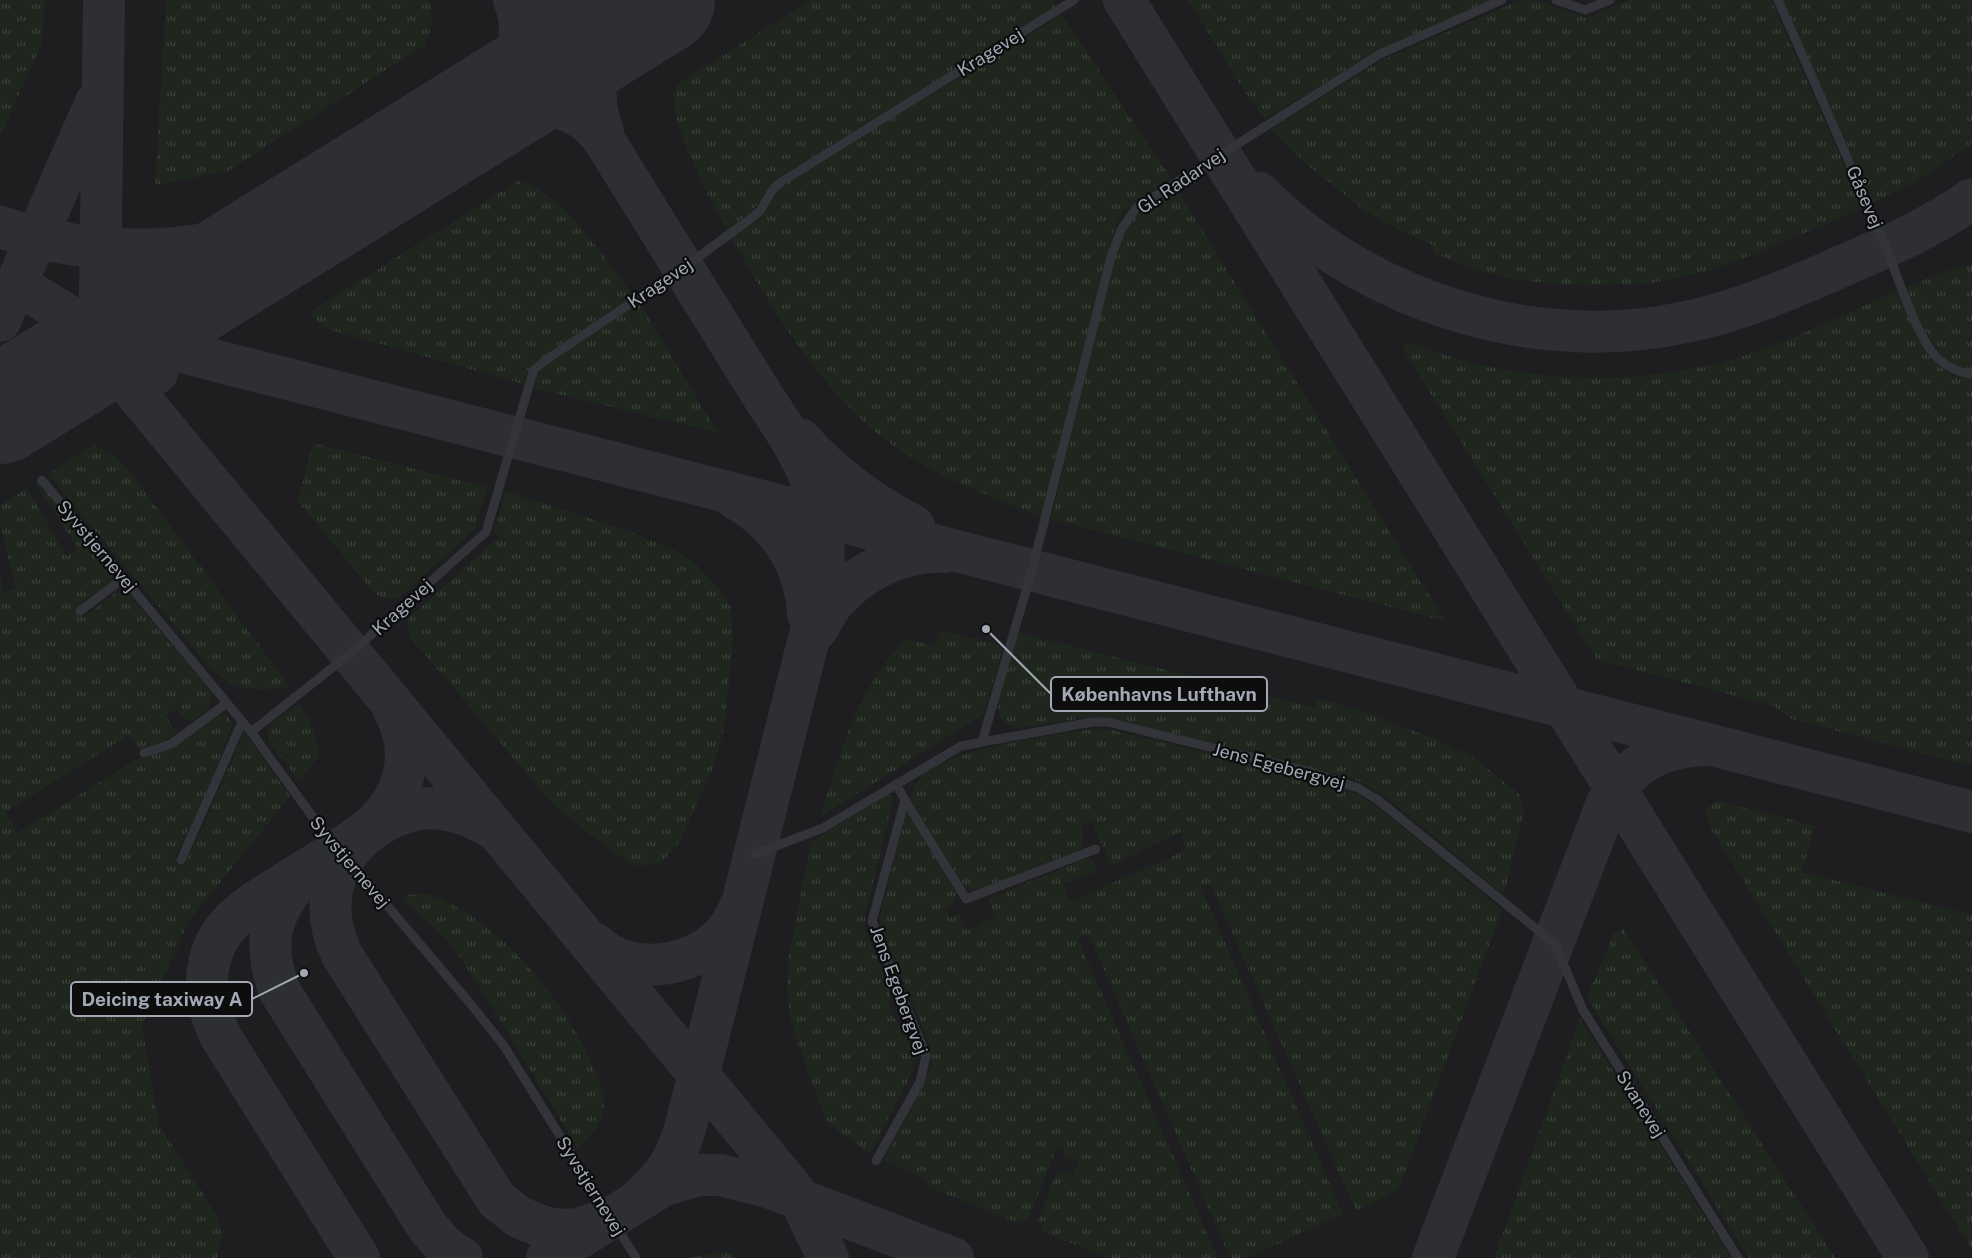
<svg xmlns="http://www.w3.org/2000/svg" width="1972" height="1258" font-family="'Public Sans',sans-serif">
<defs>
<pattern id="grass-tufts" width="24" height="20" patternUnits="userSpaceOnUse" patternTransform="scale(1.25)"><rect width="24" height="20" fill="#1e261e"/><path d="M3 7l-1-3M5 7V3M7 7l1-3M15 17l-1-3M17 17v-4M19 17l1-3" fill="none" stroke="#3c433c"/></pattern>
</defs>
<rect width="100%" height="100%" fill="#121213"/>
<rect fill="#1e1e20" x="0" y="0" width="1972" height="1258"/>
<g fill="url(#grass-tufts)">
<polygon points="0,0 45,0 42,43 0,136"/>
<polygon points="166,0 429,0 432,24 425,45 228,171 155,185"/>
<path d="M811,0H1052L1056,6L781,176L768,187L760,201L749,214L727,230C711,200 669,126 675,92C675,89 678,85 680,82Z"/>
<polygon points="1188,0 1493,0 1376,52 1265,119 1243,89"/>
<polygon points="1521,0 1535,0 1586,18 1628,0 1771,0 1863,208 1757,253 1709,271 1645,284 1568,285 1516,280 1475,269 1433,253 1435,246 1409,235 1362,209 1305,163 1271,129 1380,61"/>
<polygon points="1783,0 1972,0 1972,143 1920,179 1873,203"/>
<path d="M1062,15L1171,178L1135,202L1122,214L1114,231L1041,517C994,497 943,480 901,451C827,401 775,315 732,239L760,217L784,184Z"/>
<path d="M518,181C558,187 608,263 633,295L538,360L530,367L524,384L334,331C322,327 316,322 310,312Z"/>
<polygon points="1176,188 1445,621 1051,519 1101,311 1117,252 1124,235 1135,216"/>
<path d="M1972,264V370C1937,369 1918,314 1905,288L1954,268Z"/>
<path d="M1897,291C1912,323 1928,379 1972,378V766L1792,719L1773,706L1596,659L1403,349L1407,342C1429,349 1451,357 1472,363C1547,382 1639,382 1714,364C1774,350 1840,316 1897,291Z"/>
<polygon points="639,302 718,433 534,388 538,375 542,369"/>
<polygon points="313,443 487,487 475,529 398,599 388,599 375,594 298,501"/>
<path d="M95,444L109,454L113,453L129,470L287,683V688C254,689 241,694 213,671L48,474Z"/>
<polygon points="38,480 114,576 111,584 101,593 95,593 77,607 84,617 116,593 129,594 212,693 210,708 191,721 184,719 177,709 166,716 177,733 160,744 140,749 129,735 5,812 17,833 135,760 166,751 218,715 226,715 233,723 202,803 175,856 183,867 206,820 244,732 290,796 189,921 142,1025 159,1125 217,1216 222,1234 217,1258 0,1258 0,574 4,592 15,589 0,522 0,506 27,488 66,556 78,549 36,484"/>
<polygon points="506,491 631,532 674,550 694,562 721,590 731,608 733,642 724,728 715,763 679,843 661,863 637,866 628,862 592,836 552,803 410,637 407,624 410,617 500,536 493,534"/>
<path d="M941,631L1003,646L984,714L820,817C839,758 859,681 907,639L935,646Z"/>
<path d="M1016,632L1315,708L1318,698L1367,713L1437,740L1474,758L1519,794L1524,810L1504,895L1388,798L1369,786L1349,777L1105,717H1089L1019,728C1012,726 1003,723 1000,716C994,700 1012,650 1016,632Z"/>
<path d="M299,704C310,721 317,735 319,756L299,780L268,742V733L273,721Z"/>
<path d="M1092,729H1108L1324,782L1361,796L1385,813L1502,910L1399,1189L1356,1211L1210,883L1201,887L1343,1214L1247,1258H1230L1089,935L1078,939L1218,1258H1111L1044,1233L1038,1219L1058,1170L1072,1176L1079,1161L1063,1155L1064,1149L1057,1147L1029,1218L1021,1224L926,1186L928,1181L884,1161L932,1066L928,1040L882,931L880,915L907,809L956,893L955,903L946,909L951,918L959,914L967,931L994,916L989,899L1085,859L1093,860L1097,871L1063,884L1070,902L1186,850L1180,832L1111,866L1092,821L1080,826L1083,833V846L1077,851L980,889L972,890L964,887L910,798C913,792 916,783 920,778C944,748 1054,736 1092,729Z"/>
<polygon points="887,795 894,797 865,916 865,932 891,987 889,1005 898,1025 914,1040 917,1056 913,1071 870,1153 827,1123 795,1036 789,1012 787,986 789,954 811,842"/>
<polygon points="1719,801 1815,826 1802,872 1972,915 1972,1250 1710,827 1706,808"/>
<path d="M423,893C493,911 571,1006 595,1072C598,1079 604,1089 604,1097C605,1122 594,1132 578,1149L493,1008L449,941L402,899L408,895Z"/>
<polygon points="1623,928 1835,1258 1749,1258 1587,997 1614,933"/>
<polygon points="1580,1019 1731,1258 1494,1258"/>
<polygon points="727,1251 736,1258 689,1258"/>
</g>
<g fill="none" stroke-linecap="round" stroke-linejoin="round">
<g stroke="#2e2f32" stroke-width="42">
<polyline points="104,0 100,299 106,345 110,354"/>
<path d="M517,0L764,398C789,435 814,472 821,516C824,537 824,558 824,579L686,1125C677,1158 665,1177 639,1199"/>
<path d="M525,0C567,32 601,24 646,9"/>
<polyline points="1124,0 1908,1258"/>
<path d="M469,119C503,88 533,48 514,0"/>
<path d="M467,121C485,113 503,104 523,103C547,101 582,112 597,132"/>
<path d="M603,132C583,79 605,42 647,9"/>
<path d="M1259,193C1366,302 1537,355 1686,322C1740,311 1790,289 1840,267C1886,247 1931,228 1972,199"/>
<path d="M0,227C62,248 133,255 199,245C249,238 296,216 342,198"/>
<polyline points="17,284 72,318 120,336 1972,812"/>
<polyline points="0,321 96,102"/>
<polyline points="66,325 110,363 130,386 787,1182 800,1199 828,1258"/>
<path d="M157,373C158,339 176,310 199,287"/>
<path d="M52,378C84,372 101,370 130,386"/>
<path d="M800,439C832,475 871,504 914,526"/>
<path d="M735,498C780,524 805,563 808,614"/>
<path d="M817,629C823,620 827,610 834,602C860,571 903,550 944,552"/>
<path d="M494,829C478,819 461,811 442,809C420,806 398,813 380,824C332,853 318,905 342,955L497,1200L519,1217L543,1227L562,1230L579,1229L607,1219"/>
<path d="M302,875C270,915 262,941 279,990L427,1226L444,1246L462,1258"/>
<path d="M594,943C602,950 613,958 624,961C668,973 720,954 738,911"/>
<path d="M359,1258L221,1037C209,1012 203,991 209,964C216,928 242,910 271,892C290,880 309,868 329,856C364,834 398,813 405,768C408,748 404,729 394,710"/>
<polyline points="547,1258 664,1185 698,1175 720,1175 765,1186 953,1258"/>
<path d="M1433,1258L1607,803C1629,764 1660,746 1706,745"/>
</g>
<polyline stroke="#2e2f32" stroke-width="108" points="0,410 661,0"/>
<g stroke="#323439" stroke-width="9">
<polyline points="1556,0 1585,10 1610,0"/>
<path d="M1778,0C1813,79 1848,158 1882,238C1897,273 1908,313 1928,346C1937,361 1955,373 1972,374"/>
<polyline points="42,480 251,732 317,823 469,1002 504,1046 636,1258"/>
<polyline points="80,611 124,578"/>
<polyline points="251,732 351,653 486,532 530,382 534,370 543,362 683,268 745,223 760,211 773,189 781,182 1074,0"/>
<polyline points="982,742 1092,722 1108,722 1311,772 1358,788 1378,800 1555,944 1583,1010 1738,1258"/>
<polyline points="144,753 171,744 227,703"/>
<polyline points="905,800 966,899 1096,849"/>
<polyline points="755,854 823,828 961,746 982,742 1032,570 1111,257 1121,230 1136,208 1380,54 1502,0"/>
<polyline points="181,860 242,722"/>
<polyline points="876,1161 920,1082 926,1056 872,921 905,800 896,784"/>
</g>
</g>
<g text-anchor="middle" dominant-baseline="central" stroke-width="4.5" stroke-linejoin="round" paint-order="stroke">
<g font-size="18" fill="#a2a9b5" stroke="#0d0d0e">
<text transform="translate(990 52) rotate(-32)">Kragevej</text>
<text transform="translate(1181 181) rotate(-34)">Gl. Radarvej</text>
<text transform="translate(1865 197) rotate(67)">Gåsevej</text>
<text transform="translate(660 283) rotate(-34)">Kragevej</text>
<text transform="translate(97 546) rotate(50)">Syvstjernevej</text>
<text transform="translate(402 607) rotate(-42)">Kragevej</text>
<text transform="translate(1279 766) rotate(15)">Jens Egebergvej</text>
<text transform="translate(350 862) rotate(50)">Syvstjernevej</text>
<text transform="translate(899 990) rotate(70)">Jens Egebergvej</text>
<text transform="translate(1641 1104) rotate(58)">Svanevej</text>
<text transform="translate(591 1186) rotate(58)">Syvstjernevej</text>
</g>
</g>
<path fill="none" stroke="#a2a9b5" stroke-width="2" d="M986 629L1051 694M304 973L252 999"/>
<g fill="#a2a9b5" stroke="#0d0d0e" stroke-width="2">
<circle cx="986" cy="629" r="5"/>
<circle cx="304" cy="973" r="5"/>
</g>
<g fill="#0d0d0e" stroke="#a2a9b5" stroke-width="2">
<rect x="1051" y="677" width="216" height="34" rx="5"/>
<rect x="71" y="982" width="181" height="34" rx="5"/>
</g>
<g font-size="19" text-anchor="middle" font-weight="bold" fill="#a2a9b5">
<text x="1159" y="701">Københavns Lufthavn</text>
<text x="162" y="1006">Deicing taxiway A</text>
</g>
</svg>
